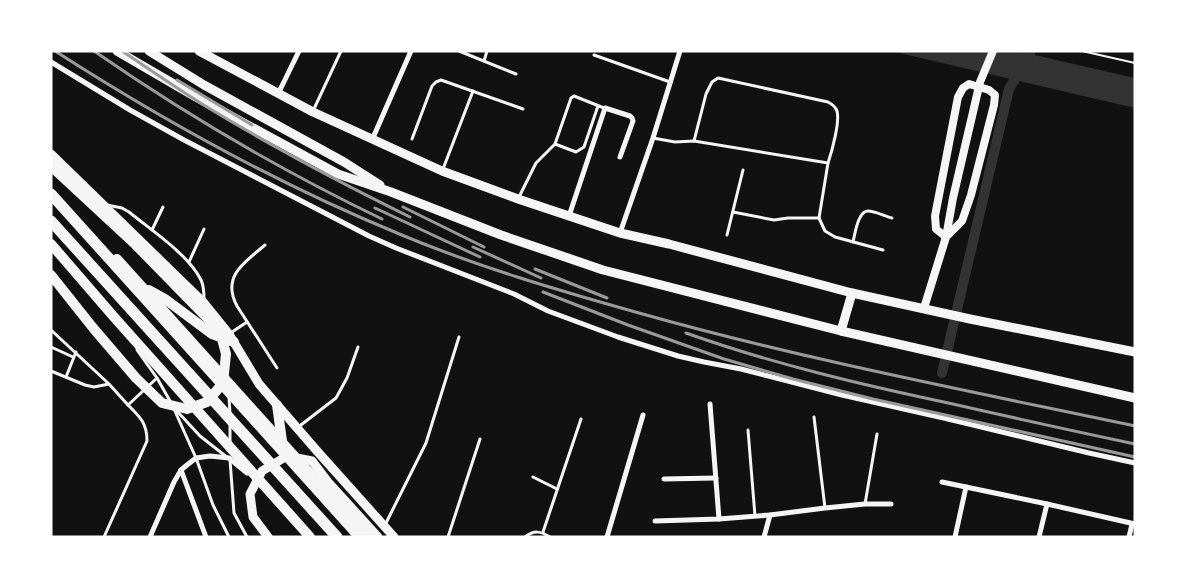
<svg xmlns="http://www.w3.org/2000/svg" width="1186" height="588" font-family="Roboto,sans-serif">
<rect width="100%" height="100%" fill="#111"/>
<polygon fill="#333" points="891,51 1017,51 1135,78 1135,108"/>
<g fill="none" stroke-linecap="round" stroke-linejoin="round">
<polyline stroke="#333" stroke-width="10" points="942,373 1009,89 1031,51"/>
<polyline stroke="#f5f5f5" stroke-width="2" points="1082,51 1135,63"/>
<g stroke="#f5f5f5" stroke-width="3">
<polyline points="459,51 516,74"/>
<polyline points="594,55 670,82"/>
<polyline points="484,61 487,51"/>
<polyline points="313,111 341,51"/>
<polyline points="653,138 675,142 694,141 828,163 819,218"/>
<polyline points="412,139 432,86 436,82 441,80 523,109"/>
<path d="M694,141L706,94L712,82L718,78L828,102C832,104 835,106 837,111C840,122 832,151 828,163"/>
<polyline points="555,144 576,152 584,147 598,106"/>
<polyline points="443,169 473,91"/>
<polyline points="518,199 536,163 555,144 571,98 574,96 604,108"/>
<path d="M107,205L122,208L129,212C151,230 189,255 201,280C204,286 204,293 204,299"/>
<polyline points="733,212 774,220 788,218 819,218 825,231 835,237 883,250"/>
<polyline points="152,230 163,207"/>
<polyline points="727,235 743,170"/>
<path d="M853,242C855,234 858,211 868,211C875,211 884,216 892,218"/>
<path d="M265,245C245,262 221,276 237,306L277,368"/>
<polyline points="189,262 204,229"/>
<polyline points="51,330 108,383"/>
<polyline points="229,334 247,322"/>
<polyline points="51,347 73,357"/>
<polyline points="137,350 157,378 170,401"/>
<polyline points="51,371 85,385 94,387 109,384 128,405 157,378"/>
<polyline points="66,377 76,352"/>
<polyline points="229,397 230,414"/>
<polyline points="174,409 196,458 213,505 229,537"/>
<polyline points="176,410 200,436 228,458"/>
<polyline points="814,417 825,508"/>
<polyline points="230,425 230,444"/>
<polyline points="297,428 336,398 347,378 358,347"/>
<polyline points="748,430 755,516"/>
<polyline points="230,460 234,513 247,537"/>
<polyline points="533,477 557,489"/>
<polyline points="865,504 877,434"/>
<polyline points="385,525 426,443 459,337"/>
<polyline points="543,532 581,419"/>
<path d="M104,537L147,441C147,423 140,417 128,405"/>
<polyline points="448,537 480,439"/>
<path d="M525,537C534,530 541,531 550,537"/>
</g>
<g stroke="#f5f5f5" stroke-width="5">
<polyline points="51,62 130,110 184,140 369,236 396,248 514,294 548,311 618,337 678,356 704,362 741,369 842,395 948,419 1089,453 1135,463"/>
<polyline points="278,94 299,51"/>
<polyline points="372,140 411,51"/>
<polyline points="569,216 605,108 630,116 632,118 633,121 620,157"/>
<polyline points="620,233 653,138 680,51"/>
<polyline points="710,404 719,519"/>
<polyline points="181,470 206,537"/>
<polyline points="664,479 716,478"/>
<polyline points="942,482 1047,504 1135,524"/>
<polyline points="655,521 719,519 770,515 825,508 865,504 891,504"/>
<polyline points="150,537 174,482 181,470 187,465 196,458 210,456 229,458 247,473"/>
<polyline points="607,537 643,415"/>
<polyline points="764,537 770,515"/>
<polyline points="955,537 966,487"/>
<polyline points="1039,537 1047,504"/>
<polyline points="1129,537 1132,524"/>
</g>
<g stroke="#f5f5f5" stroke-width="8">
<polygon points="969,84 989,90 995,95 994,105 971,195 962,221 946,237 936,229 935,216 958,97 963,88"/>
<polyline points="924,308 946,237 953,198 980,82 993,51"/>
</g>
<g stroke="#f5f5f5" stroke-width="9">
<polyline points="117,51 196,97 338,174 391,192 501,235 603,270 841,331 1135,398"/>
<polyline points="149,51 204,85 344,162 380,185"/>
<polyline points="199,51 313,112 442,171 518,199 620,233 669,244 852,293 970,319 1135,352"/>
<polyline points="51,154 204,303 229,334 259,384 317,451 394,537"/>
<polyline points="841,331 852,293"/>
<polyline points="268,537 253,517 250,494 262,471 287,456 312,461 328,482 378,537"/>
</g>
<g stroke="#f5f5f5" stroke-width="10">
<polyline points="51,166 134,243 220,331 226,354 223,383 207,402 187,409 162,403 136,378 94,329 51,275"/>
<polyline points="51,244 114,317 310,537"/>
<polyline points="117,259 367,537"/>
<polyline points="149,290 165,299 212,334 234,342"/>
<polyline points="277,405 282,441"/>
</g>
<g stroke="#f5f5f5" stroke-width="11">
<polyline points="51,194 360,537"/>
<polyline points="51,221 337,537"/>
</g>
<g stroke="#9a9a9a" stroke-width="3">
<path d="M55,51C164,121 278,184 397,233C475,266 557,290 639,313C802,359 969,391 1135,426"/>
<path d="M94,51C185,114 282,171 382,219"/>
<path d="M122,51C149,69 175,87 202,104C269,145 339,182 410,217"/>
<polyline points="177,80 252,125"/>
<polyline points="403,207 484,247"/>
<polyline points="375,208 480,257"/>
<polyline points="473,247 541,278"/>
<polyline points="535,269 607,298"/>
<polyline points="543,292 628,325 724,359 793,379 873,399 1135,457"/>
<path d="M686,333C773,364 863,385 953,404C1014,418 1074,431 1135,444"/>
</g>
</g>
<rect width="1186" height="588" fill="none" stroke="#ffffff" stroke-width="105"/>
</svg>
